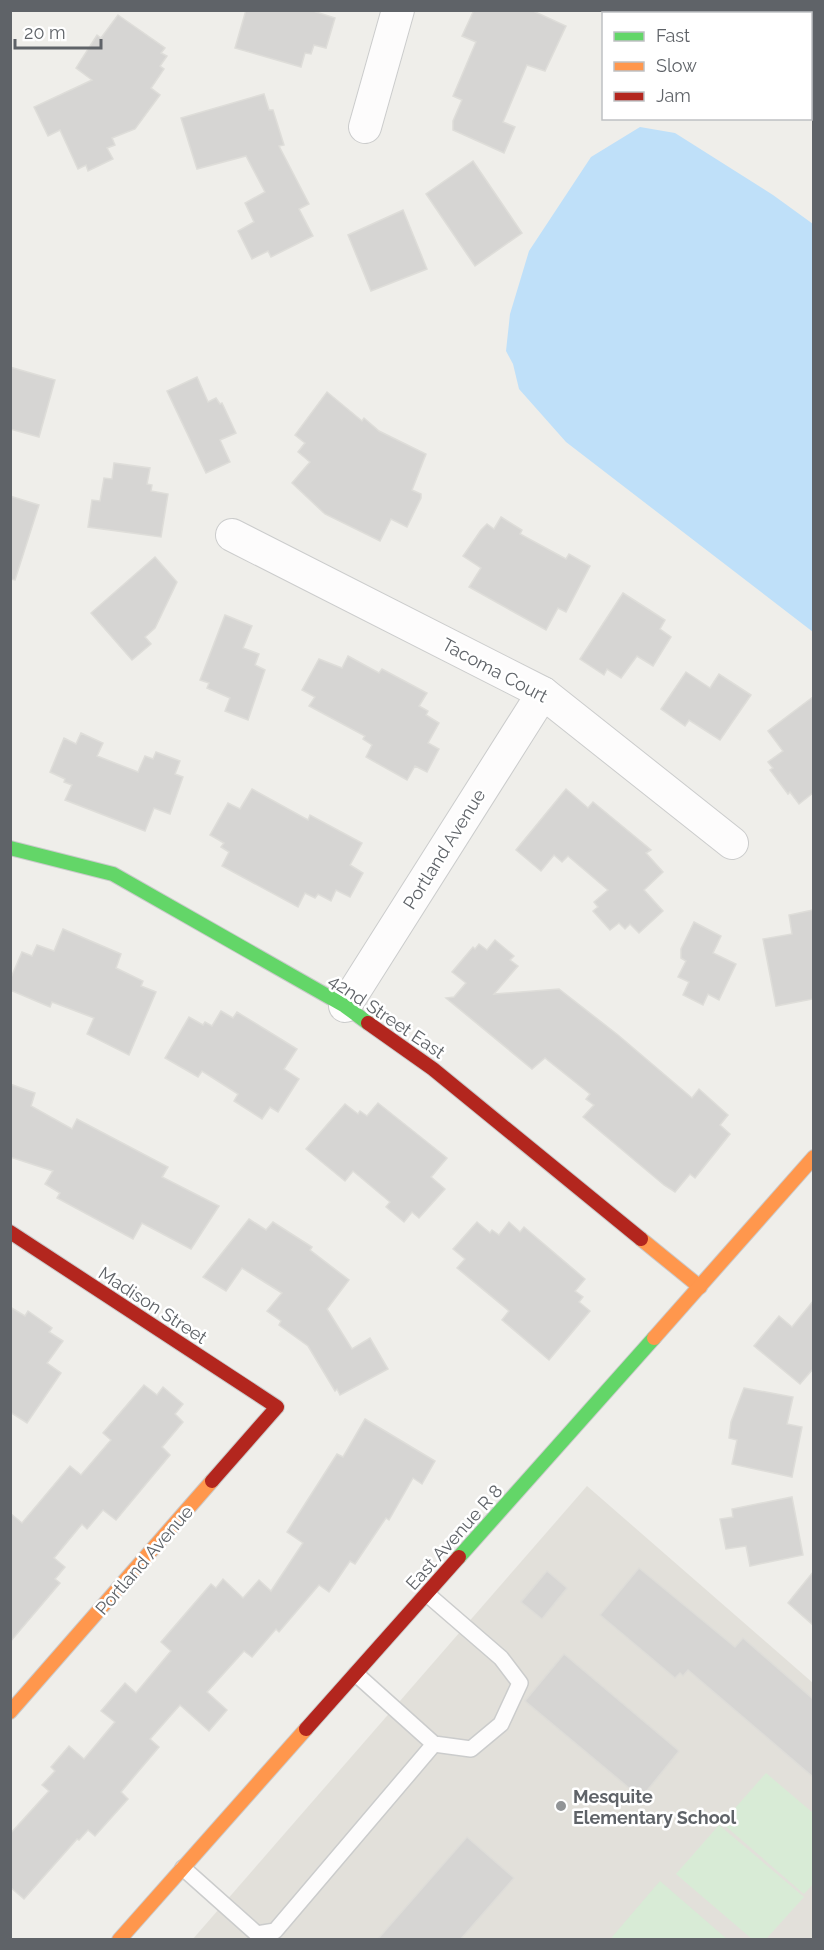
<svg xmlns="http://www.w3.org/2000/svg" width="824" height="1950" font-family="Raleway,sans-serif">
<rect width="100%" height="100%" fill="#efeeea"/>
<polygon fill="#e2e0da" points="587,1486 813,1683 813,1939 192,1940"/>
<g fill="#d8ebd6">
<polygon points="766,1773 813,1813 813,1884 804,1894 722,1823"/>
<polygon points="719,1825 804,1897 766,1939 752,1939 676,1874"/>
<polygon points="660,1881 727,1939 615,1940 612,1937"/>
</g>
<polygon fill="#bfe0f9" points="640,127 675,133 773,195 813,224 813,632 566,442 519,389 513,364 506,351 510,314 529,251 591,157"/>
<g fill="#d6d5d3" stroke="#deddd9" stroke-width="1.5">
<polygon points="246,10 310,10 335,18 326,48 314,45 311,54 305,53 301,67 235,48"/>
<polygon points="474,10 531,10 566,26 545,71 527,65 503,122 515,127 504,153 453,130 453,121 462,100 453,96 476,42 462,36"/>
<polygon points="118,15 165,48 161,53 167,56 160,66 164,69 151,88 160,95 135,129 112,138 115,145 107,148 113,159 88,171 86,165 78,169 60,130 48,136 34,107 92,80 76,68 97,35 101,38"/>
<polygon points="264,94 269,110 273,110 284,145 279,146 309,204 299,209 313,236 271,257 268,251 252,259 238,231 254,222 245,203 265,192 246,156 197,169 181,118"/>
<polygon points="473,161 522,233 475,266 426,194"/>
<polygon points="403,210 427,269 371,291 348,235"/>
<polygon points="10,367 55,380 39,437 10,429"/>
<polygon points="197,377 208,402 216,398 220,404 222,403 236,433 220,440 230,462 206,473 167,391"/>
<polygon points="327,392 362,421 364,418 379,431 426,454 412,490 421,494 421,498 407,527 391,519 380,541 325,514 292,483 310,462 298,452 305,443 295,435"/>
<polygon points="114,463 150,468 147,484 152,485 151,491 168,494 161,537 88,527 92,500 100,501 104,478 112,479"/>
<polygon points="10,496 39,505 15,580 10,579"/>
<polygon points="501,517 522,530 520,534 566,559 569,554 590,566 566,612 558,608 546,630 469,587 481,568 463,556 481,530 487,524 494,529"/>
<polygon points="155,557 177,582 155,628 145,637 151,644 132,660 91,613"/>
<polygon points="623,593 665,620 660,629 671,637 653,666 637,656 621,678 607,669 604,675 580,659"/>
<polygon points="225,615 252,626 243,648 259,654 255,665 265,670 248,720 225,711 230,698 207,688 209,683 200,680"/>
<polygon points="348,656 379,673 382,669 427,693 419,706 428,711 426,715 439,723 428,743 439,749 427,772 415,766 407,780 366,757 372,745 363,739 365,736 309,706 315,697 302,690 319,659 342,668"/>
<polygon points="686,672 710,688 719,674 751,695 720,740 689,720 685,726 661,709"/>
<polygon points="813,697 813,793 799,804 790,792 788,794 770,770 773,768 768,762 783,751 768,731"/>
<polygon points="81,733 103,743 97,756 138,772 145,756 153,759 156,752 180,761 175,774 183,777 170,814 154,808 145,831 65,800 72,785 64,782 65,779 50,772 64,738 76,744"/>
<polygon points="252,789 308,820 310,815 362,843 350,865 363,873 350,897 336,890 331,901 318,894 315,898 305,893 298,907 222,866 229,852 221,847 224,843 210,835 228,803 240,809"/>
<polygon points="566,789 588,808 593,802 651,850 646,853 663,872 644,890 663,911 639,933 630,924 625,929 619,923 610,930 593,911 598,907 594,902 608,890 568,856 562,862 554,855 541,871 516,850"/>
<polygon points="813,910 813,999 776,1006 763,939 792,934 789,915"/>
<polygon points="694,922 721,936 713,953 736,964 719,1000 708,994 703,1005 683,995 689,982 678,977 686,961 681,958 681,949"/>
<polygon points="63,929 121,954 116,968 143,981 141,986 156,992 129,1055 87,1034 94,1018 52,1002 50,1007 10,990 10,980 22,952 32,956 37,945 54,951"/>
<polygon points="495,940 514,956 510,960 518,966 494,994 559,989 618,1035 692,1098 699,1089 728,1115 720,1125 730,1134 695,1178 690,1174 675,1192 664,1185 583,1117 594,1105 586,1099 590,1094 545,1058 532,1069 446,998 454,997 466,983 452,972 473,947 475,949 479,944 487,950"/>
<polygon points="221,1011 233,1018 237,1012 297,1049 284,1069 299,1079 278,1112 270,1107 262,1119 234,1101 238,1094 202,1071 198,1077 165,1058 189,1017 203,1025 205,1022 212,1026"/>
<polygon points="10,1084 35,1093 31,1106 72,1129 77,1119 168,1167 162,1177 219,1206 191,1249 142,1223 133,1239 57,1198 60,1193 45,1184 53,1171 10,1157"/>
<polygon points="378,1103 447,1158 431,1177 445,1189 419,1218 412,1212 404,1222 386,1207 390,1202 353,1171 345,1181 306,1149 345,1104 358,1114 360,1111 367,1116"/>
<polygon points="249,1219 266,1230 273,1222 312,1247 310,1250 349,1280 327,1309 352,1349 370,1338 388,1369 340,1395 337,1389 335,1391 308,1346 279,1325 281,1321 267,1311 282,1293 242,1268 226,1291 203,1277"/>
<polygon points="477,1222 490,1233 492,1230 499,1235 509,1222 520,1232 524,1227 585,1279 575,1291 583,1297 579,1302 590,1311 549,1360 502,1320 509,1311 457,1268 465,1259 453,1249"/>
<polygon points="813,1301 813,1369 800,1384 754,1346 779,1316 792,1327"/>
<polygon points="10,1307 25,1316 28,1311 52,1328 49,1332 63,1341 47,1363 61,1373 27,1423 10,1412"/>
<polygon points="144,1385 157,1395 163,1387 183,1404 175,1414 183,1422 162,1447 170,1455 116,1520 103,1510 87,1529 82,1524 54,1558 65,1567 55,1579 60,1583 10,1642 10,1513 22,1523 70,1466 81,1475 111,1440 103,1433"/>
<polygon points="744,1388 793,1397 787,1424 802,1427 792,1477 732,1464 737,1440 729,1438 731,1422"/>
<polygon points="365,1419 435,1461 422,1484 413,1478 389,1520 386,1518 355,1564 350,1561 329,1592 319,1585 279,1632 276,1629 252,1657 244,1651 207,1692 227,1710 209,1731 180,1705 150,1739 159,1747 121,1792 128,1799 95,1836 88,1830 79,1840 77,1839 24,1899 10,1887 10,1834 49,1791 42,1785 55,1771 51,1767 69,1746 84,1759 115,1722 101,1711 125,1683 136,1693 171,1651 161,1642 211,1584 216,1588 223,1579 243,1598 259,1580 271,1591 303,1543 287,1532 337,1454 343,1457"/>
<polygon points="792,1497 803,1555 750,1566 746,1546 726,1549 720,1519 733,1517 732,1509"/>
<polygon points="639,1568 735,1647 743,1638 813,1699 813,1777 688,1670 683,1676 680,1673 675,1678 600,1615"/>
<polygon points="547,1571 567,1588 542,1619 521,1602"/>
<polygon points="813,1572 813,1625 788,1603"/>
<polygon points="564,1654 679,1751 641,1798 525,1701"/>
<polygon points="467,1837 514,1878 460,1940 377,1940"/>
</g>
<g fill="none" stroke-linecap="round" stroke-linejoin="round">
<defs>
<g id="lane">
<polyline points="356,1674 434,1744 471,1749 501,1724 520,1683 501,1658 427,1594"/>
<polyline points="183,1868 257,1934 275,1931 434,1744"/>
</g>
<g id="street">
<polyline points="365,127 398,10"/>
<polyline points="232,535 543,693 732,843"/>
<polyline points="345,1006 543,693"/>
</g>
<g id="fast">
<polyline points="10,848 113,874 345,1006 368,1023"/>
<polyline points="459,1557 654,1338"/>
</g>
<g id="slow">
<polyline points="641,1239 700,1287"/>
<polyline points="654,1338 814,1157"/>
<polyline points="10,1712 212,1481"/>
<polyline points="119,1940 306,1729"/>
</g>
<g id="jam">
<polyline points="368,1023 433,1069 641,1239"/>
<polyline points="10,1232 277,1407 212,1481"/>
<polyline points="306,1729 459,1557"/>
</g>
</defs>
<use href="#lane" stroke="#cbcccc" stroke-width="18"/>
<use href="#street" stroke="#cbcccc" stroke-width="34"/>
<use href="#fast" stroke="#cacacb" stroke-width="16"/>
<use href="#slow" stroke="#cacacb" stroke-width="16"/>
<use href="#jam" stroke="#cacacb" stroke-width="16"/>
<use href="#lane" stroke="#fdfcfc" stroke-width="15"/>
<use href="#street" stroke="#fdfcfc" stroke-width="32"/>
<use href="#fast" stroke="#63d668" stroke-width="14"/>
<use href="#slow" stroke="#ff974d" stroke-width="14"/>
<use href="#jam" stroke="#b3261e" stroke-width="14"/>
</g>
<circle fill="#919496" stroke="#fff" stroke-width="2" cx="561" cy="1806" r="6"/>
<g text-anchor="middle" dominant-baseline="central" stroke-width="5" stroke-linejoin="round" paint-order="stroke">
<g font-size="18" fill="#5f6368" stroke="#fff">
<text transform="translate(495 670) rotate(28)">Tacoma Court</text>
<text transform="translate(444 849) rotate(-58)">Portland Avenue</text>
<text transform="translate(387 1016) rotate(34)">42nd Street East</text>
<text transform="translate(153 1305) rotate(33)">Madison Street</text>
<text transform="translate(454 1537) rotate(-48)">East Avenue R 8</text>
<text transform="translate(144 1560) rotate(-49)">Portland Avenue</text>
</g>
<g font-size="18" font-weight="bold" fill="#5f6368" stroke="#fff" text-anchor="start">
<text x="573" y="1796">Mesquite<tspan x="573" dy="21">Elementary School</tspan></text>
</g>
</g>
<rect width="824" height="1950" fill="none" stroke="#5f6368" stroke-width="24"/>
<rect x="602" y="12" width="210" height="108" fill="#ffffff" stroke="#bfc1c3" stroke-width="1.5"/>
<rect x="614" y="32" width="30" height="9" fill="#63d668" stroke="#bfc1c3" stroke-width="1.5"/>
<text x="656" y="42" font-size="18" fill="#5f6368">Fast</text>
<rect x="614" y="62" width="30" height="9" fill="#ff974d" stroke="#bfc1c3" stroke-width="1.5"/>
<text x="656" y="72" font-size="18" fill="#5f6368">Slow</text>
<rect x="614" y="92" width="30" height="9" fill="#b3261e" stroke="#bfc1c3" stroke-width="1.5"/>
<text x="656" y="102" font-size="18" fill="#5f6368">Jam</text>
<path d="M15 39v9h86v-9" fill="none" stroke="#5f6368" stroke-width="3"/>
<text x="24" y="39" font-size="18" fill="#5f6368" stroke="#ffffff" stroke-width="4.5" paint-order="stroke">20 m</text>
</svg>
